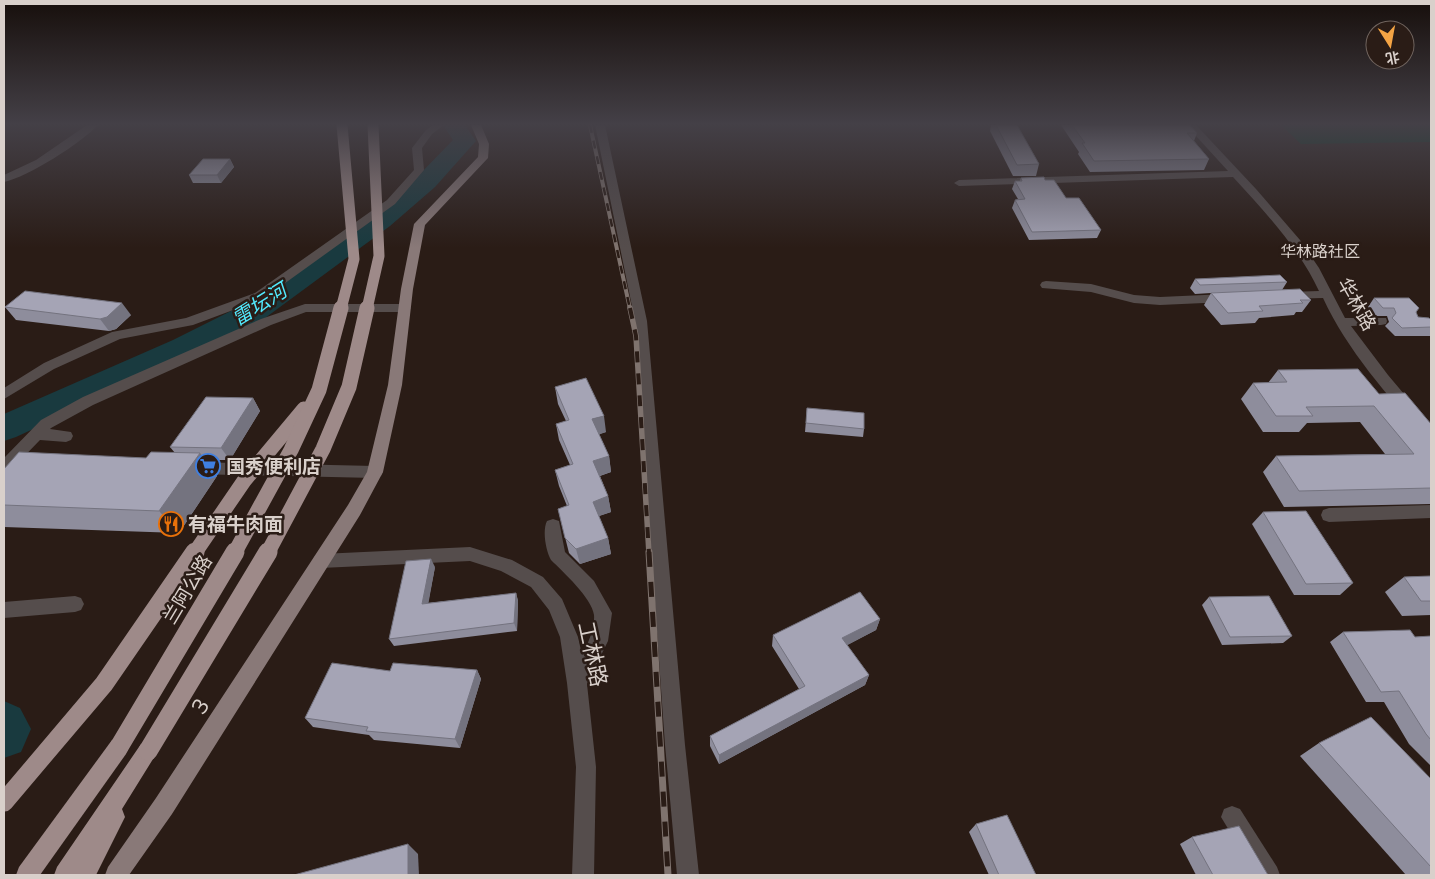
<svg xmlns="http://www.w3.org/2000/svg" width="1435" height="879" font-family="Mulish,'Noto Sans SC',sans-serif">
<rect width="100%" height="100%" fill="#2a1c16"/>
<polygon fill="#003923" points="1281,125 1431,125 1431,142 1301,144"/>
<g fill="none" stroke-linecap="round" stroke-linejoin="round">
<g fill="#193a3f" fill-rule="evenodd">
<polygon points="443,125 465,125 476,141 435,187 390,226 261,321 195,354 16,437 4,441 4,414 173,340 239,307 372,214 417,177 453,140"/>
<polygon points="4,701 20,708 31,729 21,752 4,758"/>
</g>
<g fill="#554d4c" fill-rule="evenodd">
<path d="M87,125H98C81,143 28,177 4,182V175L36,160Z"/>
<polygon points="433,125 444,125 432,134 422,148 424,170 395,204 263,299 193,325 120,339 54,369 4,399 4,388 44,363 112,332 186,318 255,293 387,200 414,170 412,148 426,130"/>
<polygon points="595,125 605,125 647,321 685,745 699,875 677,875 665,745 635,321"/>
<path d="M1186,125H1196L1256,189L1300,240L1319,268L1345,318H1386L1387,321L1386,324L1381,325L1351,326L1388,375L1431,426V440L1426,439C1388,396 1347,350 1323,298L1283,299L1281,296L1287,292L1319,291C1299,248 1265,212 1233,177L959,186L954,183L959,180L1228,171Z"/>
<polygon points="1046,281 1091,284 1134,295 1160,297 1226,294 1232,298 1226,302 1160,305 1134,303 1091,292 1042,288 1040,285 1042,282"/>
<polygon points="305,304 405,304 411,308 405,312 306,312 271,325 93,405 51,428 50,429 71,432 73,436 71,440 66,442 40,440 9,472 4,474 4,458 41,420 83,397 261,319"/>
<polygon points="193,462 375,466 381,468 383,472 381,476 375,478 193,474 188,472 185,468 188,464"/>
<polygon points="1431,505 1431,518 1329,522 1323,520 1321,515 1323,510 1329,508"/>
<path d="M553,519L559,521L565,552L594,581L612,613L608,641L587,684L596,767L594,875H572L576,767L567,683L560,637L549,610L531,587L501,571L470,561L321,568L315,566L312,561L315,556L321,554L470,547L512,560L543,577L562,599L578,637L582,655C588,643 595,629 594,615C592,598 563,572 551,560C546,551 542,531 547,521Z"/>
<polygon points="75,596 81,598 84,604 81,610 75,612 4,618 4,602"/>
<polygon points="1232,806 1240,809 1277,867 1280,875 1256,875 1221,817 1224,809"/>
</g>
<polygon fill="#897978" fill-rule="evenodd" points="471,125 481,125 489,144 488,158 425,225 413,289 402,385 383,472 360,515 172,814 129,875 105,875 108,867 156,798 348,505 367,472 388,385 401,289 414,224 478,157 479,144"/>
<g fill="#9e8a89" fill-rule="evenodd">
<polygon points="119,737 126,740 129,747 126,754 40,875 16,875 19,867 112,740"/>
<polygon points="148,741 155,744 158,751 122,809 125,817 96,875 54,875 57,867 141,744"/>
</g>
<defs>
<polyline id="rail-far2" points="590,125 630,309"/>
<polyline id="rail-far1" points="630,308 636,336 649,554"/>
<polyline id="rail" points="649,552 668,875"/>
</defs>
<use href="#rail-far2" stroke="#7f736e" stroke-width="4"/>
<use href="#rail-far1" stroke="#7f736e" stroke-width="5.5"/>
<use href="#rail" stroke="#7f736e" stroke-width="7"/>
<use href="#rail-far2" stroke="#2a1c16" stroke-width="2.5" stroke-dasharray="8" stroke-linecap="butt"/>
<use href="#rail-far1" stroke="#2a1c16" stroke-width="4" stroke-dasharray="11" stroke-linecap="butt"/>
<use href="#rail" stroke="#2a1c16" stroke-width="5" stroke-dasharray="15" stroke-linecap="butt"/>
<g stroke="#9e8a89" stroke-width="11">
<polyline points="341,309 354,259 342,125"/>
<polyline points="367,309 379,256 373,125"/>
</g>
<g stroke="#9e8a89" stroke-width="15">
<polyline points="194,554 244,481 304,409"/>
<polyline points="234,554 291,450 319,390 341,308"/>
<polyline points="267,554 323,449 349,387 367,308"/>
</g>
<g stroke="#9e8a89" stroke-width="19">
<polyline points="119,747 235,552"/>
<polyline points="148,751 268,552"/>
<polyline points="4,802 104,684 195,552"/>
</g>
</g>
<g fill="#8e8d9c">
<polygon points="991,125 1017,125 1039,164 1036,176 1013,176 990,131"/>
<polygon points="1061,125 1190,125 1197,133 1194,141 1209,159 1204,170 1090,172 1078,154 1079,152"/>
<polygon points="230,159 234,167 221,183 193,183 189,175"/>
<polygon points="1021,178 1045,180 1101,230 1097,238 1029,240 1012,208 1015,200 1018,199 1012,189 1015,181 1020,181"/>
<polygon points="1195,279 1287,282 1282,290 1311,300 1302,312 1296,312 1294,315 1259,318 1255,323 1221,325 1204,305 1211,293 1195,294 1190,288"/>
<polygon points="1374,298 1416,312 1418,317 1431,320 1431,336 1395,336 1385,326 1389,322 1387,316 1376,316 1368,307"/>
<polygon points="5,307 131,315 116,329 109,331 16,320"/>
<polygon points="1278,370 1379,394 1431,424 1431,504 1284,507 1263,472 1276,456 1385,454 1360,422 1307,423 1299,432 1263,432 1241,399 1253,383 1268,383"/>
<polygon points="555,387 606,432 599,434 609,456 611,472 600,476 608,496 611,512 599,516 608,538 611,554 580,564 569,553 558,509 567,506 559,486 555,470 570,465 559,440 556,424 566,421 558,404"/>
<polygon points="253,398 260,411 230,460 205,460 217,476 179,533 4,527 4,469 146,458 175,453 170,447"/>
<polygon points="807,408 864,429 863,437 805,432"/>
<polygon points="1263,512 1353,583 1340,595 1294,595 1252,524"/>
<polygon points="435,567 428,603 516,593 518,601 517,631 394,646 389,639"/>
<polygon points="1431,576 1431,615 1402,616 1385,592 1404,577"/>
<polygon points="1209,597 1292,636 1283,643 1222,645 1202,605"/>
<polygon points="880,619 876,630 847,645 869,675 865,685 719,764 710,746 710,736 799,689 772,646 773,635"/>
<polygon points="1343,632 1415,637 1431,636 1431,766 1409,744 1384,702 1366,702 1330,642"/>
<polygon points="477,670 481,679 460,748 374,740 369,735 313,727 305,718 390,671"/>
<polygon points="1319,743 1431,779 1431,875 1406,875 1300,756"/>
<polygon points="976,824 1036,875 989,875 969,832"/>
<polygon points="1192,837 1268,875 1196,875 1180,844"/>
</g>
<g fill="#74737f">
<polygon points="230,159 234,167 221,183 217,175"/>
<polygon points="122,303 131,315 116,329 109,331 100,319"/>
<polygon points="253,398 260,411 230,460 221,448"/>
<polygon points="604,416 606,432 595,436 592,419"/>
<polygon points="200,453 217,476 179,533 159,511"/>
<polygon points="609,456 611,472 596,477 593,461"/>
<polygon points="608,496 611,512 596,517 593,502"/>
<polygon points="608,538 611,554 580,564 576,549"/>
<polygon points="431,559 435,567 427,611 422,604"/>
<polygon points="516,593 518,601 517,631 514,623"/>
<polygon points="880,619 876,630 840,649 842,638"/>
<polygon points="477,670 481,679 460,748 455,739"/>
<polygon points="869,675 865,685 719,764 719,755"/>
<polygon points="408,844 418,854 419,875 408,875"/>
</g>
<g fill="#a5a4b5" stroke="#74737f">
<polygon points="996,125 1017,125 1039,164 1017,165"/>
<polygon points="1072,125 1190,125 1197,133 1187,133 1209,159 1094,161 1082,143 1085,143"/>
<polygon points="203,159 230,159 217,175 189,175"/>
<polygon points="1044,177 1045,180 1054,180 1066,198 1079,198 1101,230 1032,232 1015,200 1025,199 1015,181 1022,181 1021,178"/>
<polygon points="1280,275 1287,282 1200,285 1195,279"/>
<polygon points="1300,289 1311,300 1300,300 1303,303 1259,306 1263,311 1228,313 1211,293"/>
<polygon points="25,291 122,303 107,317 100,319 5,307"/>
<polygon points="1374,298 1409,298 1419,308 1416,312 1418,317 1429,318 1431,320 1431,327 1402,328 1392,318 1396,313 1394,308 1383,308"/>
<polygon points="1358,369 1379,394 1405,393 1431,424 1431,488 1299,491 1276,456 1414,454 1374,406 1306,407 1313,416 1276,416 1253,383 1287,382 1278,370"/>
<polygon points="586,378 604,416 592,419 609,456 593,461 608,496 593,502 608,538 576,549 565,538 558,509 569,505 555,470 573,464 556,424 569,420 555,387"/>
<polygon points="206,397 253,398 221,448 170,447"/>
<polygon points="807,408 864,413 864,429 806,423"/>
<polygon points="19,452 146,458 151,452 200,453 159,511 4,505 4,469"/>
<polygon points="1306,511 1353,583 1306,584 1263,512"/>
<polygon points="431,559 422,604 516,593 514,623 389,639 406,561"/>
<polygon points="1431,576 1431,601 1421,601 1404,577"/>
<polygon points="860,592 880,619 842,638 869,675 719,755 710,736 805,686 773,635"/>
<polygon points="1269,596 1292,636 1230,637 1209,597"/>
<polygon points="1410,630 1415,637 1431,636 1431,740 1426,734 1399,691 1381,692 1343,632"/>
<polygon points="332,663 390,671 393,663 477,670 455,739 366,731 368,727 305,718"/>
<polygon points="1371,717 1431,779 1431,867 1319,743"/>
<polygon points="1007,815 1036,875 999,875 976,824"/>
<polygon points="1239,826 1268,875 1213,875 1192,837"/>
<polygon points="408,844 408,875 294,875"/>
</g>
<linearGradient id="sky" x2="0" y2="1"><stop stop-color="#170f0c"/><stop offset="0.5" stop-color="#444047"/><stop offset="1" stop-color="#444047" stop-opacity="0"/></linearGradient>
<rect width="1435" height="248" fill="url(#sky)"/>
<defs>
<symbol id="supermarket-ring" viewBox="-11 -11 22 22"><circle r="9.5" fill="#2a1c16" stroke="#3f7fe0" stroke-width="1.5"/><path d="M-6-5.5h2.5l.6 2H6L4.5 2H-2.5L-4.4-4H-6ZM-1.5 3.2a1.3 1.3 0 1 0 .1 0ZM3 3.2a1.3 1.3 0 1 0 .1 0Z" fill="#3f7fe0"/></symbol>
<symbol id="restaurant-ring" viewBox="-11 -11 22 22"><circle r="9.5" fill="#2a1c16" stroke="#e8710a" stroke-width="1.5"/><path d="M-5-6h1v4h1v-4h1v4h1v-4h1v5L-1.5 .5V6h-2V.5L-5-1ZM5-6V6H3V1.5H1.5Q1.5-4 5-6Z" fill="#e8710a"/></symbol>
</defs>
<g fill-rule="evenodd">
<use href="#supermarket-ring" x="194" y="452" width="28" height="28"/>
<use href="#restaurant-ring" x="157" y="510" width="28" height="28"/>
</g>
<g text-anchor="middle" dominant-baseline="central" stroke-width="5" stroke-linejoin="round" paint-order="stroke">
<g font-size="16" fill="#d9d0cb" stroke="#2a1c16">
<text x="1320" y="251">华林路社区</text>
</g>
<g font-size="19" fill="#d9d0cb" stroke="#2a1c16">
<text transform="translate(1357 304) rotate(60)">华林路</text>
<text transform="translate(187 589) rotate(-59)">兰阿公路</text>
</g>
<g font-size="19" font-weight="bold" fill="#d9d0cb" stroke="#2a1c16" text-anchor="start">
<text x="226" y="466">国秀便利店</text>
<text x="188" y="524">有福牛肉面</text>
</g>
<g font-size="20" font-style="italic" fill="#52e9fd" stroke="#2a1c16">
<text transform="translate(259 304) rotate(-32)">雷坛河</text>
</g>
<g font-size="22" fill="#d9d0cb" stroke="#2a1c16">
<text transform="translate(593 654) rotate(78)">工林路</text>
<text transform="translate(200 706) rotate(-57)">3</text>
</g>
</g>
<rect width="1435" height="879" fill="none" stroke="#d9d0cb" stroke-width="10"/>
<g transform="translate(1390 45) rotate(169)"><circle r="24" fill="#2a1c16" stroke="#70645e"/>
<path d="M0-4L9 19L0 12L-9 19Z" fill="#f4a444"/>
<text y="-8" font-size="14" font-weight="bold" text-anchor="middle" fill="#d9d0cb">北</text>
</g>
</svg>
